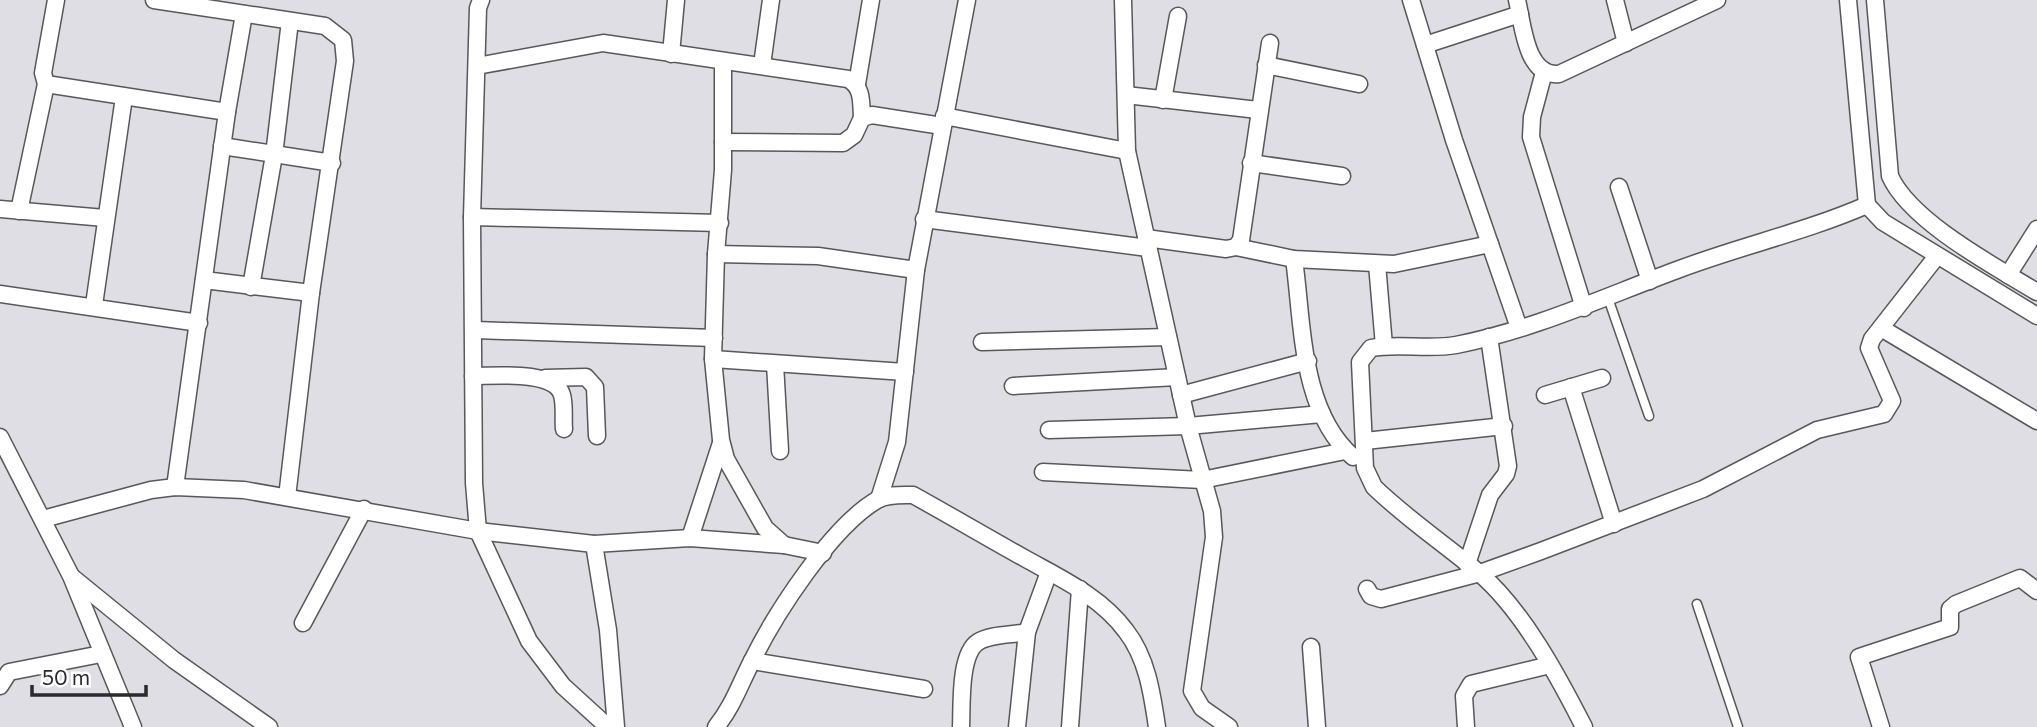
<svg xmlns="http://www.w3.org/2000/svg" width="2037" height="727" font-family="Commissioner,sans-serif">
<rect width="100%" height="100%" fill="#dfdee5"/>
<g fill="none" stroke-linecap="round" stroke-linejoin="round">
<defs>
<g id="lane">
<polyline points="1608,298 1649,416"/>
<polyline points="1697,604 1738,727"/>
</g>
<g id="street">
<polyline points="56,0 43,73 46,84 227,112"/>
<polyline points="154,0 325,26 343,40 345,61 311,293 287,497"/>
<polyline points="481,0 478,8 472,217 474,483 478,531 529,641 563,686 608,727"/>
<polyline points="1123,0 1127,151 1188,426 1212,511 1214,537 1192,691 1202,708 1229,727"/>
<polyline points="1411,0 1454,140 1519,328"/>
<path d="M1517,0C1523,25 1526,77 1559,74L1717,0"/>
<polyline points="1615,0 1626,43"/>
<path d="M1875,0L1890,176C1910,221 1994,266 2037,292"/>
<polyline points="1425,45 1520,14"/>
<polyline points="671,54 676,0"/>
<polyline points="723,62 723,170 716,254 713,359 721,440 726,459 765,528 784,545"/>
<polyline points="762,65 771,0"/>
<polyline points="1266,65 1359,84"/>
<path d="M477,66L603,43L848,79C863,87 861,102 862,118"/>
<polyline points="1544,72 1532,117 1531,137 1584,308"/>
<polyline points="857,84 871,0"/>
<polyline points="1126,95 1258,110"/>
<polyline points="1163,100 1178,16"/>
<polyline points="944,116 1127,151"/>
<polyline points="723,142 843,143 854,135 862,118 872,115 942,126"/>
<polyline points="222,146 332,163"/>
<polyline points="1251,163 1342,176"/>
<polyline points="1619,187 1650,281"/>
<polyline points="1867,205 1883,222 2037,316"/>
<polyline points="0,209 105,218"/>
<polyline points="19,211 46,84"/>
<polyline points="472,217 720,223"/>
<polyline points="924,219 1148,248"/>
<polyline points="1146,238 1226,249 1236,247 1241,240 1270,43"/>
<polyline points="1236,247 1294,259 1394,264 1490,244"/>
<polyline points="716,254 818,256 916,270"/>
<path d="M1294,259C1303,323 1300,411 1353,457"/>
<polyline points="1377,264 1384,346"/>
<polyline points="2008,275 2037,229"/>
<polyline points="204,280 311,293"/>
<polyline points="251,287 274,155 290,21"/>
<polyline points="0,294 199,323"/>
<polyline points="94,305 124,97"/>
<polyline points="1881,328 2037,421"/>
<polyline points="475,330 714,338"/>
<polyline points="982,342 1168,337"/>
<polyline points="713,359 905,372"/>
<polyline points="775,364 780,451"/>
<path d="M473,376C495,376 555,370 562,395C565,405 563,419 564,429"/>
<polyline points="545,378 586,377 595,387 597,436"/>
<polyline points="1013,386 1177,377"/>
<polyline points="1571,387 1614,524"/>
<polyline points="1181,395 1308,361"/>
<polyline points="1545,395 1602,378"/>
<polyline points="1049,430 1188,426 1322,414"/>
<polyline points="0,437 71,576 133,727"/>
<polyline points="1365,441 1504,426"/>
<polyline points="1043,472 1202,480 1345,451"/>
<polyline points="175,487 227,112 244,14"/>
<polyline points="879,499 897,442 916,270 967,0"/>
<polyline points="43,519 151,490 175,487 244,490 478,531 594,544 690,538 784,545 823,553"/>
<polyline points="690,538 721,443"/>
<polyline points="594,544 608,630 616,727"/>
<polyline points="1467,564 1490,495 1506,474 1508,466 1489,337"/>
<polyline points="72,577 174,660 269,727"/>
<polyline points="1367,589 1371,596 1381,599 1480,573 1541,551 1703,489 1817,430 1884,414 1892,401 1869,348 1872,339 1937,256"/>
<polyline points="303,623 364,509"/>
<polyline points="1311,647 1317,727"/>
<polyline points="752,661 924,689"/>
<polyline points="0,686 9,672 101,654"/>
<path d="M716,727C733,706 740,684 752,661C775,614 831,527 877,500C887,494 901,495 913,495C951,516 988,538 1026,559C1062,579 1101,597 1126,631C1147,658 1152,693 1157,727"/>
<path d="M961,727C962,706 959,654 978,642C990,634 1013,635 1027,632"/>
<polyline points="1017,727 1027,632 1049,572"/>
<polyline points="1070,727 1080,589"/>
<polyline points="1466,727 1464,696 1471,684 1550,665"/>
<path d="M1584,727C1558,676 1522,609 1478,572C1443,543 1406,518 1374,487L1365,468L1360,362L1371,348C1399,343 1428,350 1456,345C1533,330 1604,297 1677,270C1740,246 1805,232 1867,205L1848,0"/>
<polyline points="1881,727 1859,657 1950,627 1950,609 1956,604 2020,578 2037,591"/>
</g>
</defs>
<use href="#lane" stroke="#57575c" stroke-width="11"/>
<use href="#street" stroke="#57575c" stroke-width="19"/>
<use href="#lane" stroke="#fff" stroke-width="8"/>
<use href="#street" stroke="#fff" stroke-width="16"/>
</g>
<path d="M32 685v10h114v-10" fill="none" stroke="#2a2a2d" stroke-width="3.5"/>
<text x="42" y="685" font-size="21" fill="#2a2a2d" stroke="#ffffff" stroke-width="5" paint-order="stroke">50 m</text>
</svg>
